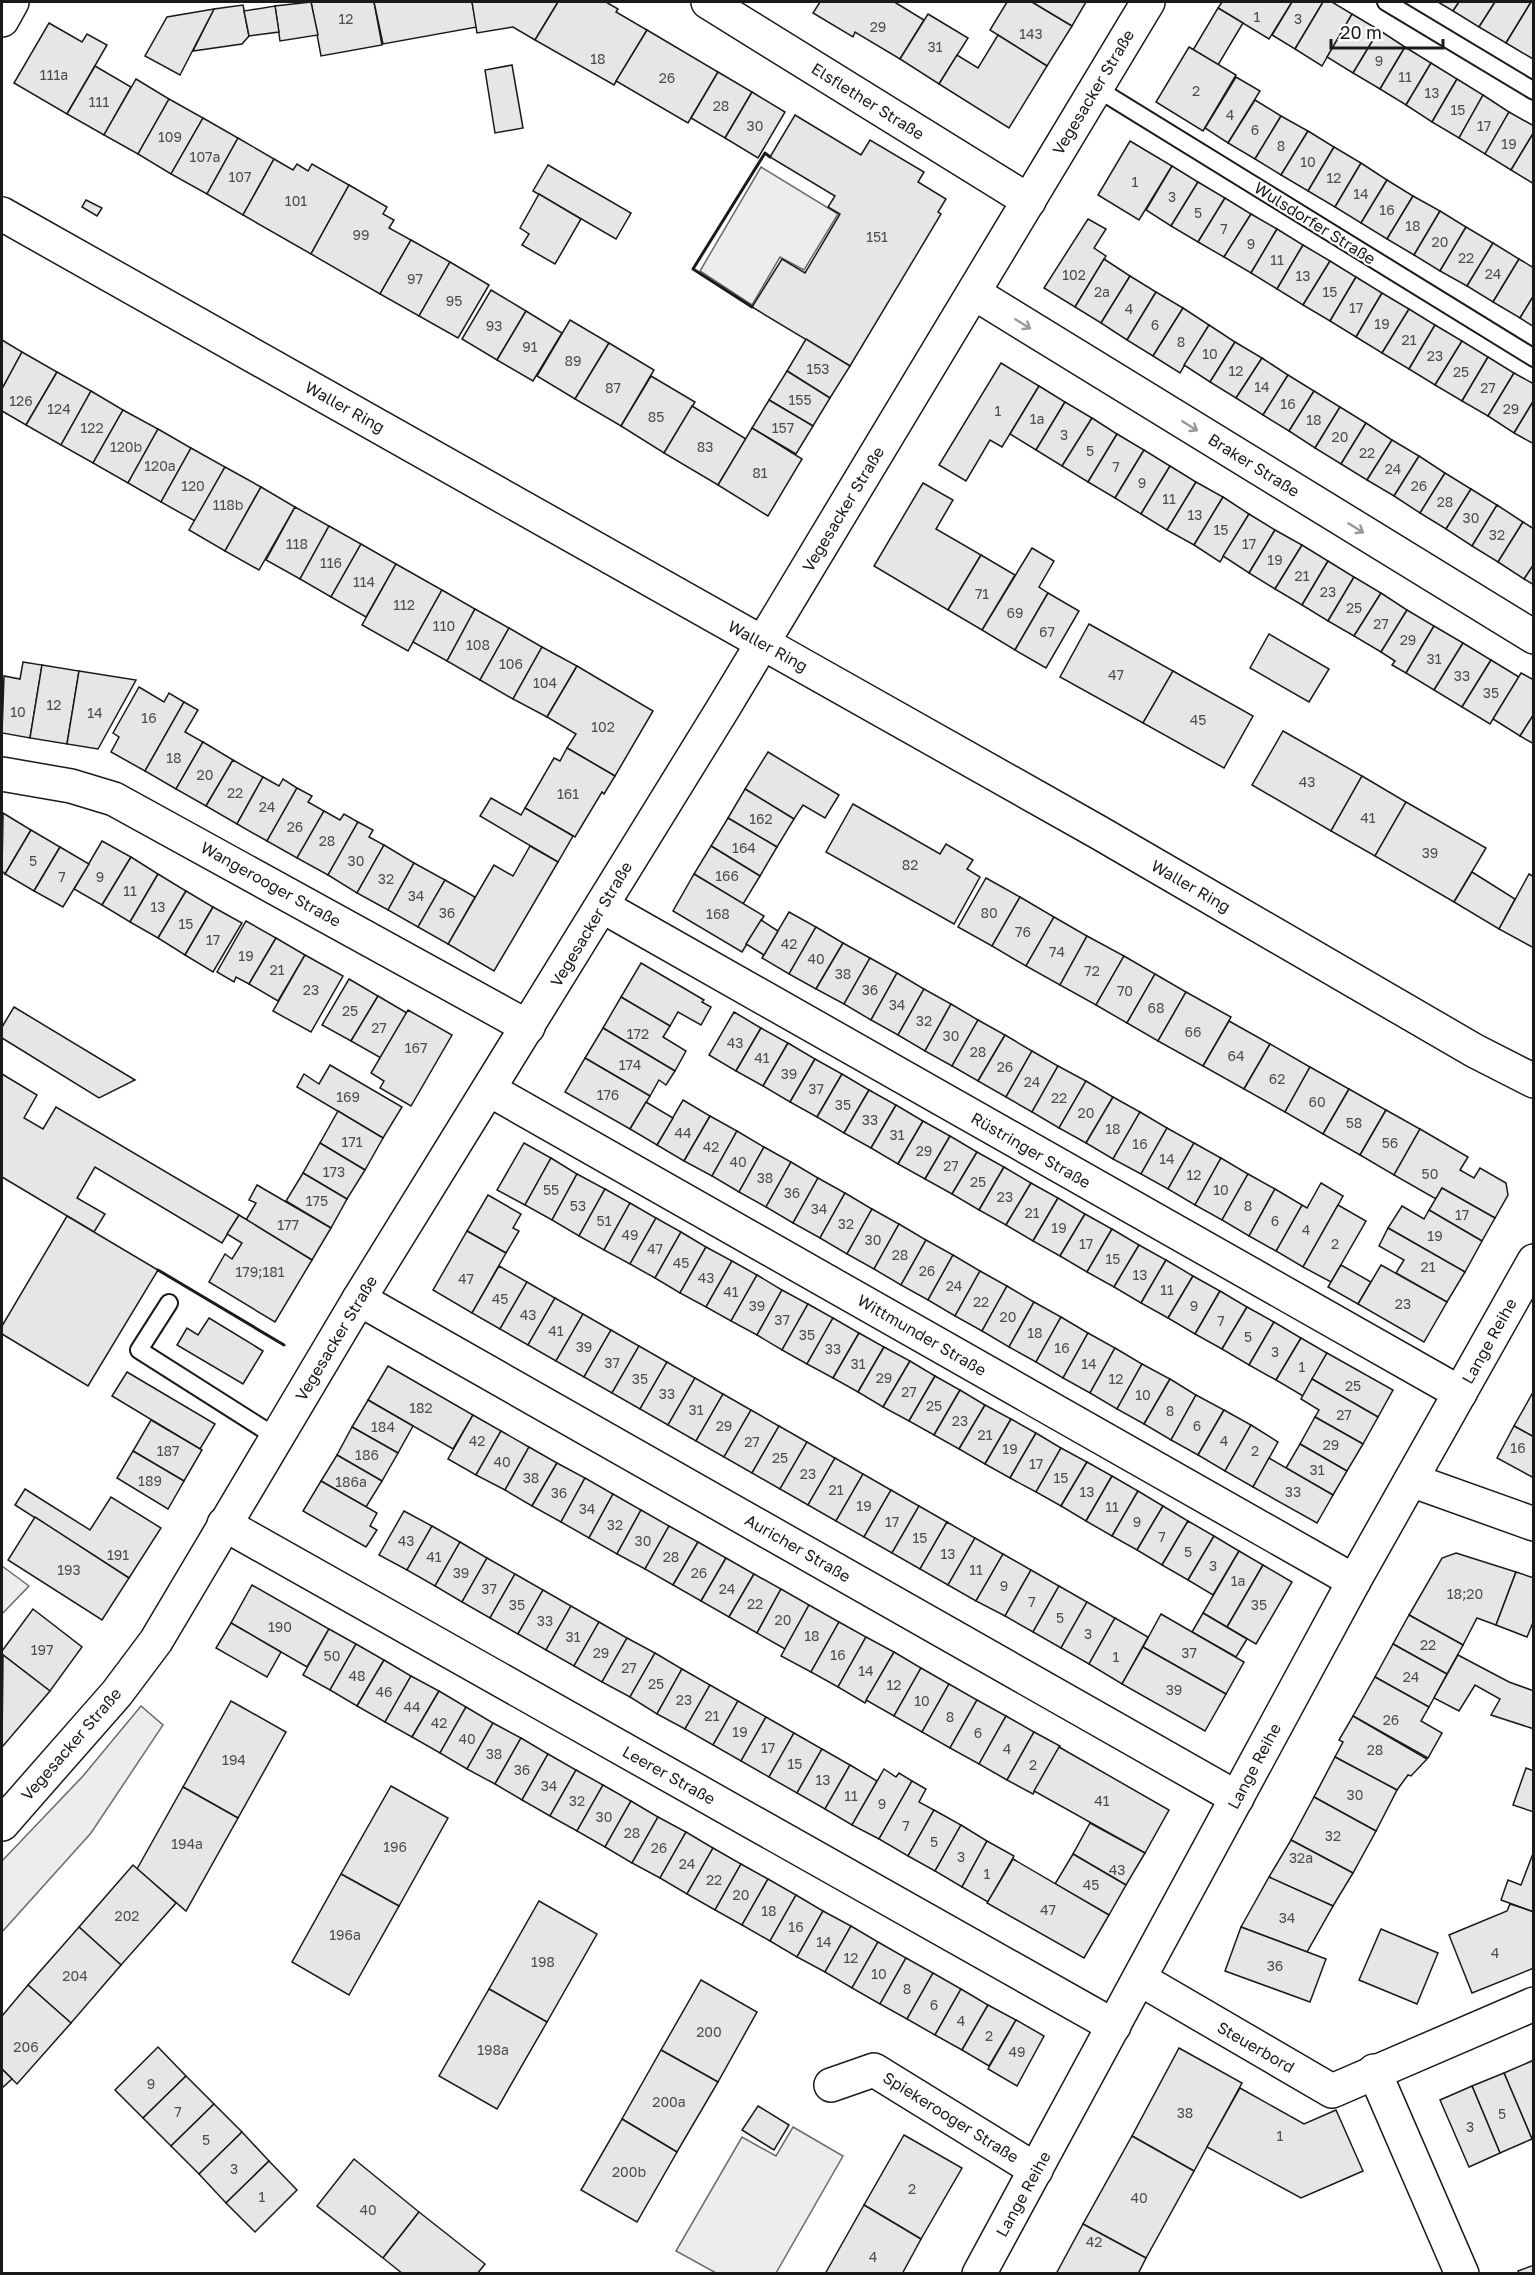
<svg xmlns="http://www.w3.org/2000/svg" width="1535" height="2275" font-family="'Golos Text',sans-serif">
<rect width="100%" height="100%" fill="#fff"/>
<g fill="#ededed" stroke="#6a6a6a" stroke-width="1.5">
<polygon points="761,167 838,214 804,270 780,257 752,305 700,271"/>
<polygon points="2,1566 29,1586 2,1614"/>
<polygon points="141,1706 163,1725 91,1833 2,1932 2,1861 83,1776"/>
<polygon points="793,2127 843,2156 776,2273 716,2273 676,2251 742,2137 776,2156"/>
</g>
<g fill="#e6e6e6" stroke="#1a1a1a" stroke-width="1.5">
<polygon points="311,2 374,2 382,45 321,56"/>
<polygon points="311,2 318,35 280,41 275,6"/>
<polygon points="374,2 472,2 477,27 383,44"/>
<polygon points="472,2 558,2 535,40 513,27 477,33"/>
<polygon points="558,2 606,2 618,9 616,12 647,30 614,85 535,40"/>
<polygon points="820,2 897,2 896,3 924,20 900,59 855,32 853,37 813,13"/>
<polygon points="1007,2 1032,2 1072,26 1047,66 990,30"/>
<polygon points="1032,2 1086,2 1072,26"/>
<polygon points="1222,2 1292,2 1269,39 1218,8"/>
<polygon points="1292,2 1323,2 1295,49 1272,35"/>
<polygon points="1323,2 1332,2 1352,14 1322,66 1295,49"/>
<polygon points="1438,2 1459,2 1453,11"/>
<polygon points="1459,2 1495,2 1479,27 1453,11"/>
<polygon points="1495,2 1531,2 1506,43 1479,27"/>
<polygon points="1531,2 1534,3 1533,59 1506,43"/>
<polygon points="243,5 249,36 242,44 193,51 214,9"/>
<polygon points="275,6 279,32 249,36 244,11"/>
<polygon points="1218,8 1243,23 1218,65 1193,50"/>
<polygon points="214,9 180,75 145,56 167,17"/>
<polygon points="928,14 968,38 939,84 900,59"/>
<polygon points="1352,14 1379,30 1353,73 1327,57"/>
<polygon points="49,23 82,42 87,34 107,45 67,114 14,83"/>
<polygon points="647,30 718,72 688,123 616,81"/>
<polygon points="1379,30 1405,47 1380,89 1353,73"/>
<polygon points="998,35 1047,66 1009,128 939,84 957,55 978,68"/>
<polygon points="1189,47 1236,75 1203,131 1156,102"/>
<polygon points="1405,47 1431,63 1406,105 1380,89"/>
<polygon points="1431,63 1457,79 1432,122 1406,105"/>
<polygon points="512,65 523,128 495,133 485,70"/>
<polygon points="95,66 131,87 104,135 67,114"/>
<polygon points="718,72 752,92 725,138 691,118"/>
<polygon points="1236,77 1260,91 1228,143 1205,128"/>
<polygon points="136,79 169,99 138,154 104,135"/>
<polygon points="1457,79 1483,95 1459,138 1432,122"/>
<polygon points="752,92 785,112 758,158 725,138"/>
<polygon points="1483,95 1509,112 1485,154 1459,138"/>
<polygon points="169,99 203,118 171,174 138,154"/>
<polygon points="1255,100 1281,116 1255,159 1228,143"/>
<polygon points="1509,112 1534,126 1534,132 1511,170 1485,154"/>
<polygon points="795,115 861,155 870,140 924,172 918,182 946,199 938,212 941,214 850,366 752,307 782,259 805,273 840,214 828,207 835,196 770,157"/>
<polygon points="1281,116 1308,131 1281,175 1255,159"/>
<polygon points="203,118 238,138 207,194 171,174"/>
<polygon points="1308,131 1334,147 1308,191 1281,175"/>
<polygon points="1534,132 1534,184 1511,170"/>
<polygon points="238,138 274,159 243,215 207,194"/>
<polygon points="1130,141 1172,166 1139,220 1098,195"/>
<polygon points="1334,147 1361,163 1335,207 1308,191"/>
<polygon points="274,159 293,170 297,164 308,171 312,164 349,185 311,254 243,215"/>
<polygon points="1361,163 1387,180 1361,223 1335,207"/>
<polygon points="548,165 631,213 616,239 533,191"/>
<polygon points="1172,166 1198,182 1171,226 1146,210"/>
<polygon points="1387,180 1413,196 1387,239 1361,223"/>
<polygon points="1198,182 1225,198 1198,242 1171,226"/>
<polygon points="349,185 387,207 383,214 394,220 389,228 411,240 380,294 311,254"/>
<polygon points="539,194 581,219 555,264 522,245 529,234 520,228"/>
<polygon points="1413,196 1440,211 1414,255 1387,239"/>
<polygon points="1225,198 1251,214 1224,257 1198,242"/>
<polygon points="86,200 102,208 97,216 82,207"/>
<polygon points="1440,211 1466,227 1440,271 1414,255"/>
<polygon points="1251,214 1277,229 1251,273 1224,257"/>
<polygon points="1088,219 1106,229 1094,248 1106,256 1075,307 1044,288"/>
<polygon points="1466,227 1493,243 1467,286 1440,271"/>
<polygon points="1277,229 1303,245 1277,289 1251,273"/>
<polygon points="411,240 450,262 419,316 380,294"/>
<polygon points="1493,243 1519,259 1493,302 1467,286"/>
<polygon points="1303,245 1330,261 1303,305 1277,289"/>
<polygon points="1104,259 1130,276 1101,323 1075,307"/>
<polygon points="1519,259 1534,268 1534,295 1520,318 1493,302"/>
<polygon points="1330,261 1356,277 1330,321 1303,305"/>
<polygon points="450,262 489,285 458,338 419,316"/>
<polygon points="1130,276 1156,292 1127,340 1101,323"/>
<polygon points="1356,277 1382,293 1356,337 1330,321"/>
<polygon points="491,290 526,311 497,360 462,339"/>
<polygon points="1156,292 1183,308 1153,356 1127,340"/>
<polygon points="1382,293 1409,309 1382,353 1356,337"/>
<polygon points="1534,295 1534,327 1520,318"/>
<polygon points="1183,308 1209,325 1180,373 1153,356"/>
<polygon points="1409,309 1435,325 1409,369 1382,353"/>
<polygon points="526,311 562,333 533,381 497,360"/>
<polygon points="570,320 609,343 575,399 537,376"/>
<polygon points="1209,325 1235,342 1210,382 1184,365"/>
<polygon points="1435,325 1462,341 1435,385 1409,369"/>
<polygon points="806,339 850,366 830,398 787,371"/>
<polygon points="2,340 22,352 2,389"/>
<polygon points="1462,341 1488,357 1462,401 1435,385"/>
<polygon points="1235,342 1262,358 1236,398 1210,382"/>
<polygon points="609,343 654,370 621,426 575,399"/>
<polygon points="22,352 57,372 26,425 2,411 2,389"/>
<polygon points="1488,357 1514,373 1488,416 1462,401"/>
<polygon points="1262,358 1288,375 1263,415 1236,398"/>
<polygon points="1001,363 1039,386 1002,447 990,440 966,481 939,465"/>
<polygon points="787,371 830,398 813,426 769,400"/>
<polygon points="57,372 91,391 61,445 26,425"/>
<polygon points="1514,373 1534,384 1534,400 1514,433 1488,416"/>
<polygon points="1288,375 1314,391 1289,431 1263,415"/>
<polygon points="651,376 695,402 664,453 621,426"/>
<polygon points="1039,386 1065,402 1036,450 1010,434"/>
<polygon points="91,391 123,410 93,463 61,445"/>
<polygon points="1314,391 1340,407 1315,448 1289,431"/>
<polygon points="769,400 813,426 796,454 752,428"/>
<polygon points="1534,400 1534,444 1514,433"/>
<polygon points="1065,402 1092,418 1062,466 1036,450"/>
<polygon points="692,406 746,439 718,485 664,453"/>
<polygon points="1340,407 1366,423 1341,464 1315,448"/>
<polygon points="123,410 158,429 128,483 93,463"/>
<polygon points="1092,418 1117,434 1088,482 1062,466"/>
<polygon points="1366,423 1392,440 1367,480 1341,464"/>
<polygon points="752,428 802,459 768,516 718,485"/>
<polygon points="158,429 191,448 161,502 128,483"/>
<polygon points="1117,434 1144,450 1115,498 1088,482"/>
<polygon points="1392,440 1419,456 1394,496 1367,480"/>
<polygon points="191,448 225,467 195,521 161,502"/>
<polygon points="1144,450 1170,466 1141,514 1115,498"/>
<polygon points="1419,456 1445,473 1420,513 1394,496"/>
<polygon points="1170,466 1196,482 1167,530 1141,514"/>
<polygon points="225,467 261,487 225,551 189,530"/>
<polygon points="1445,473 1471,489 1446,529 1420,513"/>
<polygon points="1196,482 1223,497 1194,545 1167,530"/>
<polygon points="923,483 953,500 936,529 981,555 948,610 874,566"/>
<polygon points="261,487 295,507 259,570 225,551"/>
<polygon points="1471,489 1497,505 1472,546 1446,529"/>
<polygon points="1223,497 1249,514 1220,562 1194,545"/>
<polygon points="1497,505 1523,522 1498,562 1472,546"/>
<polygon points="295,507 329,526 300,579 266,560"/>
<polygon points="1249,514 1275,530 1249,573 1223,556"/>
<polygon points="1523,522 1534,529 1534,564 1524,579 1498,562"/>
<polygon points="329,526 361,544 331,597 300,579"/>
<polygon points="1275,530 1302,545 1275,589 1249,573"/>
<polygon points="361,544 396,564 366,617 331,597"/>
<polygon points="1302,545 1328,561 1302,605 1275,589"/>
<polygon points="1032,548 1054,561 1039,587 1048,593 1015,650 982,630"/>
<polygon points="981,555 1015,575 982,630 948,610"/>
<polygon points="1328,561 1354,577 1328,621 1302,605"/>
<polygon points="396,564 442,590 408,651 362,625"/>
<polygon points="1534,564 1534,585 1524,579"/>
<polygon points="1354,577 1381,593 1354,636 1328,621"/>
<polygon points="442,590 475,609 447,661 413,642"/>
<polygon points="1048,593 1079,611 1046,668 1015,650"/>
<polygon points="1381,593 1407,610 1381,652 1354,636"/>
<polygon points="475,609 509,628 480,680 447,661"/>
<polygon points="1407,610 1434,626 1406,673 1392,665 1395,661 1381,652"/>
<polygon points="1089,624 1173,671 1143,723 1060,677"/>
<polygon points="1434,626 1463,643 1434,690 1406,673"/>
<polygon points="509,628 542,647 513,699 480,680"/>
<polygon points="1269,634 1329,669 1309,702 1250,668"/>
<polygon points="1463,643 1491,660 1462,707 1434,690"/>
<polygon points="542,647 577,666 547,717 513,699"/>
<polygon points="1491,660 1519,677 1490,724 1462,707"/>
<polygon points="23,662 42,665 30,738 2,733 4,676 20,679"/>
<polygon points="42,665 79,671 67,744 30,738"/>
<polygon points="577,666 653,711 615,776 567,748 576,734 547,717"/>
<polygon points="79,671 136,680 98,749 67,744"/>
<polygon points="1173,671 1253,716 1224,768 1143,723"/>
<polygon points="1521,673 1534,680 1534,714 1520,736 1493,719"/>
<polygon points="139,687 164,702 169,693 184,702 145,771 111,752 119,737 113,733"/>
<polygon points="184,702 198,710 185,732 203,742 176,789 145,771"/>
<polygon points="1534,714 1534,744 1520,736"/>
<polygon points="1283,731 1362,776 1331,831 1252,785"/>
<polygon points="203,742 233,760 206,806 176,789"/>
<polygon points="567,748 615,776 604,794 602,792 575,837 525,808 554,758 560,761"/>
<polygon points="768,752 839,795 825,818 803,805 794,819 745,789"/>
<polygon points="233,760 263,777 237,824 206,806"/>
<polygon points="1362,776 1406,802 1375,856 1331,831"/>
<polygon points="263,777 279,786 283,779 297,788 267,841 237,824"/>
<polygon points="297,788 312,796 308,802 324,811 297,858 267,841"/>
<polygon points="745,789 794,819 777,847 728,818"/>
<polygon points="491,798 521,815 525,808 573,836 558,862 480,816"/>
<polygon points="1406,802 1486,848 1454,902 1375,856"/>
<polygon points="853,804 940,854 946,844 973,860 967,869 980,877 954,924 826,852"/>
<polygon points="324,811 340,820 344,814 358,822 328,875 297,858"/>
<polygon points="3,813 31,830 5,874 2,871"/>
<polygon points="728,818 777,847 760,876 711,846"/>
<polygon points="358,822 373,830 369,837 384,845 357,893 328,875"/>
<polygon points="31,830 60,847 34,891 5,874"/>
<polygon points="102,841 131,857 102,905 74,889"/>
<polygon points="384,845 414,863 388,910 357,893"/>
<polygon points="530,846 558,862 494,971 448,944 494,865 513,876"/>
<polygon points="711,846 760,876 743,904 694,874"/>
<polygon points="60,847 89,864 63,907 34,891"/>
<polygon points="131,857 158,874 130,922 102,905"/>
<polygon points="414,863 445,880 418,927 388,910"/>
<polygon points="1472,872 1515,899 1499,929 1454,902"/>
<polygon points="158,874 186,891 158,938 130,922"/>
<polygon points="694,874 764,916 742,952 673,911"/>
<polygon points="1529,874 1534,877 1534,948 1499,929"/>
<polygon points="986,878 1020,897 992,946 958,927"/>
<polygon points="445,880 475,897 448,944 418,927"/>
<polygon points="186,891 213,907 185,955 158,938"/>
<polygon points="1020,897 1054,917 1026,966 992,946"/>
<polygon points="213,907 242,923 213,972 185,955"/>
<polygon points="789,912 816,927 789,974 762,958"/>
<polygon points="1054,917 1087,936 1060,985 1026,966"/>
<polygon points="761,920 778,931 764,955 746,944"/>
<polygon points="246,921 276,938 249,984 236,977 234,982 217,972"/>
<polygon points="816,927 843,943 816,989 789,974"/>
<polygon points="1087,936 1124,956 1096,1005 1060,985"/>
<polygon points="276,938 305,955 278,1001 249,984"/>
<polygon points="843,943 870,958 844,1004 816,989"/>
<polygon points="305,955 343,976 311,1032 273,1011"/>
<polygon points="1124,956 1155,974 1127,1023 1096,1005"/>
<polygon points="870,958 897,973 871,1020 844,1004"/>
<polygon points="641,963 704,1000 702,1002 711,1007 701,1025 678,1012 670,1026 621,997"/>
<polygon points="897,973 924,989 898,1035 871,1020"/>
<polygon points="1155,974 1186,992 1158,1041 1127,1023"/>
<polygon points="349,979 378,996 351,1041 322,1025"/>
<polygon points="924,989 951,1004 925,1051 898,1035"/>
<polygon points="1186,992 1231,1017 1203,1066 1158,1041"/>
<polygon points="378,996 407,1013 381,1058 351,1041"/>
<polygon points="621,997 670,1026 663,1037 686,1051 675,1071 603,1028"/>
<polygon points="951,1004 978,1020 952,1066 925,1051"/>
<polygon points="14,1007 135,1080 99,1098 2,1038 2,1027"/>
<polygon points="408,1010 452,1035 411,1106 380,1088 384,1081 371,1073"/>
<polygon points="734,1012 761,1028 736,1071 709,1055"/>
<polygon points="978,1020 1005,1035 978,1081 952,1066"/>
<polygon points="1229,1021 1270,1044 1244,1089 1203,1066"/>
<polygon points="603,1028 675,1071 666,1085 659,1080 650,1096 585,1058"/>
<polygon points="761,1028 788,1043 763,1086 736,1071"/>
<polygon points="1005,1035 1032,1051 1006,1097 978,1081"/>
<polygon points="788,1043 815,1059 790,1102 763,1086"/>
<polygon points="1270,1044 1310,1067 1285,1112 1244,1089"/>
<polygon points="1032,1051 1058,1066 1032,1112 1006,1097"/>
<polygon points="585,1058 650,1096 630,1129 565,1092"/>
<polygon points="815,1059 842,1074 817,1117 790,1102"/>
<polygon points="330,1065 402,1107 383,1138 297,1087 304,1074 319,1084"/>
<polygon points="1058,1066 1086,1081 1059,1128 1032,1112"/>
<polygon points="1310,1067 1349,1089 1323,1134 1285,1112"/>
<polygon points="2,1074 37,1095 24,1118 43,1129 56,1107 239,1215 222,1243 95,1167 77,1198 105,1214 94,1232 2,1177"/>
<polygon points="842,1074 869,1090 844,1133 817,1117"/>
<polygon points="1086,1081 1113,1097 1086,1143 1059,1128"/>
<polygon points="1349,1089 1386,1110 1360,1155 1323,1134"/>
<polygon points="869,1090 896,1105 871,1148 844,1133"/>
<polygon points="1113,1097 1140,1112 1113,1159 1086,1143"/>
<polygon points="683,1100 710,1116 684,1161 657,1145"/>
<polygon points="646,1102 673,1118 657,1145 630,1129"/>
<polygon points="896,1105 923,1121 898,1164 871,1148"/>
<polygon points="1386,1110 1420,1129 1394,1175 1360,1155"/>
<polygon points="338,1111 383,1138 365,1170 320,1143"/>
<polygon points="1140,1112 1167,1128 1141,1174 1113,1159"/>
<polygon points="710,1116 737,1131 712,1176 684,1161"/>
<polygon points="923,1121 950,1136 925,1179 898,1164"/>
<polygon points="1167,1128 1194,1143 1168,1189 1141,1174"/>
<polygon points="1420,1129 1468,1157 1460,1170 1474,1178 1480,1168 1506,1183 1508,1195 1495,1218 1442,1188 1436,1199 1394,1175"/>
<polygon points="737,1131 764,1147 739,1192 712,1176"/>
<polygon points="950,1136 977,1152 952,1194 925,1179"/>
<polygon points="320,1143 365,1170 347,1199 303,1173"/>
<polygon points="524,1143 551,1158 525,1205 497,1190"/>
<polygon points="1194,1143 1221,1158 1195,1205 1168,1189"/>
<polygon points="764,1147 791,1162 766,1207 739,1192"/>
<polygon points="977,1152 1004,1167 979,1210 952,1194"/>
<polygon points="551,1158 577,1174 552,1220 525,1205"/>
<polygon points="1221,1158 1248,1174 1222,1220 1195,1205"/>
<polygon points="791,1162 818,1178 793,1223 766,1207"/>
<polygon points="1004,1167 1031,1183 1006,1225 979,1210"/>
<polygon points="303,1173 347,1199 331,1228 286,1201"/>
<polygon points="577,1174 605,1189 579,1236 552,1220"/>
<polygon points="1248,1174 1275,1189 1249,1236 1222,1220"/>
<polygon points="818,1178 845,1193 820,1238 793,1223"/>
<polygon points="1031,1183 1058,1198 1033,1241 1006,1225"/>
<polygon points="1321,1183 1343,1196 1303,1267 1276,1251 1302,1205 1307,1208"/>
<polygon points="257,1185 331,1228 312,1260 246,1220 256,1203 249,1200"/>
<polygon points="1442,1188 1495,1218 1482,1241 1429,1210"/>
<polygon points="605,1189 630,1203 604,1250 579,1236"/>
<polygon points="1275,1189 1302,1205 1276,1251 1249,1236"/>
<polygon points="845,1193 872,1209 847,1254 820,1238"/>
<polygon points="488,1195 521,1214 513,1228 519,1231 506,1253 467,1231"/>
<polygon points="1058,1198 1085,1214 1060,1256 1033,1241"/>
<polygon points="630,1203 656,1218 630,1264 604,1250"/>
<polygon points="1338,1205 1366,1221 1331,1282 1303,1267"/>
<polygon points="1402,1206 1424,1219 1429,1210 1482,1241 1465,1272 1388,1228"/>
<polygon points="872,1209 899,1224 874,1269 847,1254"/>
<polygon points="1085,1214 1112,1229 1087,1272 1060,1256"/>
<polygon points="239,1215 312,1260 275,1322 209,1282 225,1254 232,1259 242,1243 227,1234"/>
<polygon points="67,1216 158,1270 88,1386 2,1334 2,1326"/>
<polygon points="656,1218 681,1232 655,1278 630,1264"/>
<polygon points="899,1224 926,1240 901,1285 874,1269"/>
<polygon points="1388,1228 1465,1272 1447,1302 1396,1273 1404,1260 1379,1246"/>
<polygon points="1112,1229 1139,1245 1114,1287 1087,1272"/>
<polygon points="467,1231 506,1253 472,1313 433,1290"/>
<polygon points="681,1232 706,1247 680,1293 655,1278"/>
<polygon points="926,1240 953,1255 928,1300 901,1285"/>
<polygon points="1139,1245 1166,1260 1141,1303 1114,1287"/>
<polygon points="706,1247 732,1261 706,1307 680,1293"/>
<polygon points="953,1255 980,1271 955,1316 928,1300"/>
<polygon points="1166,1260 1193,1276 1168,1318 1141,1303"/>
<polygon points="732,1261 757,1275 731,1321 706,1307"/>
<polygon points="1341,1265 1371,1282 1358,1304 1328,1287"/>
<polygon points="1381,1265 1447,1302 1424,1342 1358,1304"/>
<polygon points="499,1266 527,1282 500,1329 472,1313"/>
<polygon points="980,1271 1007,1286 982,1331 955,1316"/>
<polygon points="757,1275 782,1290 757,1335 731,1321"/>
<polygon points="1193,1276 1220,1291 1195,1334 1168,1318"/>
<polygon points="527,1282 555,1298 528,1345 500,1329"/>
<polygon points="1007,1286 1034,1302 1009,1347 982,1331"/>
<polygon points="782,1290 808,1304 782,1350 757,1335"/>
<polygon points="1220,1291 1247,1307 1222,1349 1195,1334"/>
<polygon points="555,1298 583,1314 556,1361 528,1345"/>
<polygon points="1034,1302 1061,1317 1036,1362 1009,1347"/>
<polygon points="808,1304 833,1318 807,1364 782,1350"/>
<polygon points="1247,1307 1274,1322 1249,1365 1222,1349"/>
<polygon points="583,1314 611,1330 584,1377 556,1361"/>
<polygon points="1061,1317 1088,1333 1063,1378 1036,1362"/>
<polygon points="209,1318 263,1351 243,1384 177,1345 187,1328 198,1335"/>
<polygon points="833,1318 859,1333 833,1378 807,1364"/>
<polygon points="1274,1322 1301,1338 1276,1380 1249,1365"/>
<polygon points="611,1330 639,1346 612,1393 584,1377"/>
<polygon points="859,1333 884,1347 858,1392 833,1378"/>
<polygon points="1088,1333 1115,1348 1090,1393 1063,1378"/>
<polygon points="1301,1338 1327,1353 1303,1396 1276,1380"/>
<polygon points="639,1346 667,1362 640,1409 612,1393"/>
<polygon points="884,1347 910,1361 883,1407 858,1392"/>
<polygon points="1115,1348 1142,1364 1117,1409 1090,1393"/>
<polygon points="1327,1353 1393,1390 1378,1417 1312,1379"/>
<polygon points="910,1361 935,1376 909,1421 883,1407"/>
<polygon points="667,1362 695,1378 668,1425 640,1409"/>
<polygon points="1142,1364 1170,1379 1144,1424 1117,1409"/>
<polygon points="388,1366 473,1415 453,1449 368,1400"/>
<polygon points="127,1372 215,1424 200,1449 112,1396"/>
<polygon points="935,1376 960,1390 934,1435 909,1421"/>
<polygon points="695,1378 723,1394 696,1441 668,1425"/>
<polygon points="1170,1379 1196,1395 1171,1440 1144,1424"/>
<polygon points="1312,1379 1378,1417 1363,1444 1315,1417 1319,1410 1301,1399"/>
<polygon points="960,1390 985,1405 959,1449 934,1435"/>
<polygon points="723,1394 751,1410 724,1457 696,1441"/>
<polygon points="1532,1394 1534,1395 1534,1437 1514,1426"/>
<polygon points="1196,1395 1224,1410 1198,1455 1171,1440"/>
<polygon points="368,1400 413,1426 398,1453 352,1427"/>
<polygon points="985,1405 1011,1419 985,1464 959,1449"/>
<polygon points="751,1410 779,1426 752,1473 724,1457"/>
<polygon points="1224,1410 1251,1425 1225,1471 1198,1455"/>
<polygon points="473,1415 501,1431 476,1475 448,1459"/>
<polygon points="1315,1417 1363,1444 1347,1471 1300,1444"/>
<polygon points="1011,1419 1036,1433 1010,1478 985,1464"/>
<polygon points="151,1420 202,1450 184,1481 133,1451"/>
<polygon points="1251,1425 1278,1442 1253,1487 1225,1471"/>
<polygon points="779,1426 807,1442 780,1489 752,1473"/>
<polygon points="1514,1426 1534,1437 1534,1478 1497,1458"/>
<polygon points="352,1427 398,1453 382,1481 337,1455"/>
<polygon points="501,1431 529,1447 505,1490 476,1475"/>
<polygon points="1036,1433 1061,1448 1036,1492 1010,1478"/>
<polygon points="807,1442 835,1458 808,1505 780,1489"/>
<polygon points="1300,1444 1347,1471 1333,1495 1286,1468"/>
<polygon points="529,1447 557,1463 532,1506 505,1490"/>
<polygon points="1061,1448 1087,1462 1061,1506 1036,1492"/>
<polygon points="133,1451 184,1481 168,1509 117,1478"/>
<polygon points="337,1455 382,1481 366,1507 321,1481"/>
<polygon points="835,1458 863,1474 836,1521 808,1505"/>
<polygon points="1269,1458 1333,1495 1317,1523 1253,1487"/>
<polygon points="1087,1462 1112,1476 1086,1521 1061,1506"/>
<polygon points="557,1463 585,1478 561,1522 532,1506"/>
<polygon points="863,1474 891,1490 864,1537 836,1521"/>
<polygon points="1112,1476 1138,1491 1112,1536 1086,1521"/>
<polygon points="585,1478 613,1494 589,1538 561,1522"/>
<polygon points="321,1481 377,1513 370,1526 377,1530 366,1547 303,1511"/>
<polygon points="25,1489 90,1530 111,1497 161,1528 129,1578 15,1505"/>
<polygon points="891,1490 919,1506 892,1553 864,1537"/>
<polygon points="1138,1491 1163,1506 1137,1550 1112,1536"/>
<polygon points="613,1494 641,1510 617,1554 589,1538"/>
<polygon points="919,1506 947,1522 920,1569 892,1553"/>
<polygon points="1163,1506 1188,1521 1162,1565 1137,1550"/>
<polygon points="641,1510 669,1526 645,1569 617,1554"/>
<polygon points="404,1511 432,1526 407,1570 379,1555"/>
<polygon points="35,1517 129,1578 102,1620 8,1560"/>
<polygon points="1188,1521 1214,1536 1188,1580 1162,1565"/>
<polygon points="947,1522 975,1538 948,1585 920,1569"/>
<polygon points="432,1526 460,1542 435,1586 407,1570"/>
<polygon points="669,1526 698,1542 673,1585 645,1569"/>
<polygon points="1214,1536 1239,1551 1213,1595 1188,1580"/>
<polygon points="975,1538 1003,1554 976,1601 948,1585"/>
<polygon points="460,1542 487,1558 462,1602 435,1586"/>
<polygon points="698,1542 726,1558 701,1601 673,1585"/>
<polygon points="1239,1551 1263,1565 1227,1627 1203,1613"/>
<polygon points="1456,1553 1516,1572 1496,1625 1477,1618 1463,1645 1409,1615 1442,1558"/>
<polygon points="1003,1554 1031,1570 1005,1616 976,1601"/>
<polygon points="487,1558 515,1574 490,1618 462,1602"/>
<polygon points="726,1558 754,1574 729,1617 701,1601"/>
<polygon points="1263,1565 1292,1582 1256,1644 1227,1627"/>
<polygon points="1031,1570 1059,1586 1033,1632 1005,1616"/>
<polygon points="1516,1572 1534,1578 1534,1620 1527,1637 1496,1625"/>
<polygon points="515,1574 543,1590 518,1634 490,1618"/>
<polygon points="754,1574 781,1589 757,1633 729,1617"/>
<polygon points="252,1585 329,1629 307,1667 231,1623"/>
<polygon points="1059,1586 1087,1602 1061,1648 1033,1632"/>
<polygon points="781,1589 809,1605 785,1649 757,1633"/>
<polygon points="543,1590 571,1606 546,1650 518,1634"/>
<polygon points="1087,1602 1115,1618 1089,1664 1061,1648"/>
<polygon points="809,1605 839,1622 811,1672 781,1656"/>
<polygon points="571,1606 599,1622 574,1666 546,1650"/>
<polygon points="33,1609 82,1647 50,1691 2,1654 2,1651"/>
<polygon points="1203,1613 1247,1639 1236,1657 1192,1632"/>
<polygon points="1161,1614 1244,1662 1226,1694 1143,1647"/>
<polygon points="1409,1615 1463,1645 1447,1674 1393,1644"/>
<polygon points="1115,1618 1148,1637 1122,1684 1089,1664"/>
<polygon points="599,1622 627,1638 602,1682 574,1666"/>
<polygon points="839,1622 866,1637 838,1687 811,1672"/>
<polygon points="231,1623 281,1652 267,1677 216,1648"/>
<polygon points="329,1629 356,1644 330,1690 303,1675"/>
<polygon points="866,1637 894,1652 865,1703 838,1687"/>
<polygon points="627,1638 655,1653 630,1697 602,1682"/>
<polygon points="356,1644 384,1660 357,1706 330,1690"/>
<polygon points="1393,1644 1447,1674 1429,1707 1375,1677"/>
<polygon points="1143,1647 1226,1694 1205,1731 1122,1684"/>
<polygon points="894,1652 921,1668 894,1716 866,1700"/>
<polygon points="655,1653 682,1669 657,1714 630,1697"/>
<polygon points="3,1655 50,1691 3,1746 2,1744"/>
<polygon points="1458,1655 1509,1682 1534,1691 1534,1729 1491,1715 1500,1699 1475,1685 1459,1711 1434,1698"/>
<polygon points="384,1660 411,1676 385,1722 357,1706"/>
<polygon points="921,1668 949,1684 922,1732 894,1716"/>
<polygon points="682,1669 710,1685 685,1729 657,1714"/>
<polygon points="411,1676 439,1691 412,1737 385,1722"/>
<polygon points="1375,1677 1429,1707 1421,1721 1442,1733 1428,1758 1353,1716"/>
<polygon points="949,1684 977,1700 950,1748 922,1732"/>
<polygon points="710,1685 738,1701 713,1745 685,1729"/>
<polygon points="439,1691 466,1707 440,1753 412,1737"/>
<polygon points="977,1700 1006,1716 979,1764 950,1748"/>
<polygon points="231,1701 286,1732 238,1818 183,1787"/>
<polygon points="738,1701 766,1717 741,1761 713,1745"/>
<polygon points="466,1707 493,1723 467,1769 440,1753"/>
<polygon points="1006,1716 1034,1732 1007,1780 979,1764"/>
<polygon points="1353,1716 1427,1759 1411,1776 1408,1775 1397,1790 1335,1757 1343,1742 1339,1740"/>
<polygon points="766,1717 794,1733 769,1777 741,1761"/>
<polygon points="493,1723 521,1738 495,1784 467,1769"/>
<polygon points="1034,1732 1060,1746 1033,1794 1007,1780"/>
<polygon points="794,1733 822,1749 797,1793 769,1777"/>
<polygon points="521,1738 548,1754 522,1800 495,1784"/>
<polygon points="1059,1747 1169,1810 1145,1853 1034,1791"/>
<polygon points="822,1749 850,1765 825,1809 797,1793"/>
<polygon points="548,1754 576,1770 550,1816 522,1800"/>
<polygon points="1335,1757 1397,1790 1376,1831 1314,1797"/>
<polygon points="850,1765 877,1781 852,1825 825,1809"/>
<polygon points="1526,1768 1534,1771 1534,1812 1513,1805"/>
<polygon points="884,1769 896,1777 899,1773 912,1781 879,1839 852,1825"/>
<polygon points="576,1770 603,1785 577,1831 550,1816"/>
<polygon points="912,1781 926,1789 919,1802 934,1810 908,1856 879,1839"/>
<polygon points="603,1785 631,1801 605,1847 577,1831"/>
<polygon points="391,1786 448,1818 399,1906 341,1874"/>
<polygon points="183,1787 238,1818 186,1911 137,1869"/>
<polygon points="1314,1797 1376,1831 1353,1873 1291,1840"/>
<polygon points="631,1801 658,1817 632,1863 605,1847"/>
<polygon points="934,1810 961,1825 935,1871 908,1856"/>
<polygon points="658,1817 686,1832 660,1878 632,1863"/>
<polygon points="1090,1823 1145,1853 1126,1885 1073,1854"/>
<polygon points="961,1825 987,1841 962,1887 935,1871"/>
<polygon points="686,1832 713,1848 687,1894 660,1878"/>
<polygon points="1291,1840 1353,1873 1333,1906 1269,1877"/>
<polygon points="987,1841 1014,1856 988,1902 962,1887"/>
<polygon points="713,1848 741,1864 715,1910 687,1894"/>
<polygon points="1534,1851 1534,1912 1501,1900 1508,1880 1521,1885"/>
<polygon points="1073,1854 1126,1885 1109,1915 1055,1884"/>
<polygon points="1013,1859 1109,1915 1084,1958 987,1903"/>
<polygon points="741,1864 768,1879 742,1925 715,1910"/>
<polygon points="133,1865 176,1903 121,1965 79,1927"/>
<polygon points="341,1874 399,1906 349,1995 292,1962"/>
<polygon points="1269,1877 1333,1906 1307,1952 1241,1927"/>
<polygon points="768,1879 796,1895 770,1941 742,1925"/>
<polygon points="796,1895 823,1911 797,1957 770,1941"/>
<polygon points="539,1901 597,1934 547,2022 489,1989"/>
<polygon points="1510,1904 1534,1912 1534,1968 1472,1993 1449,1935 1507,1911"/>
<polygon points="823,1911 851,1926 825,1972 797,1957"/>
<polygon points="851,1926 878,1942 852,1988 825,1972"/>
<polygon points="79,1927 121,1965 71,2023 28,1985"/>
<polygon points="1241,1927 1326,1959 1310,2002 1225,1971"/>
<polygon points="1381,1929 1438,1953 1417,2004 1359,1980"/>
<polygon points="878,1942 906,1958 880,2004 852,1988"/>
<polygon points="906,1958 933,1973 907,2019 880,2004"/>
<polygon points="933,1973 961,1989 935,2035 907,2019"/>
<polygon points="701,1980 757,2012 718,2082 661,2050"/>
<polygon points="28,1985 71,2023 17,2084 2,2069 2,2016"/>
<polygon points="489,1989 547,2022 497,2109 439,2076"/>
<polygon points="961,1989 988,2005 962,2050 935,2035"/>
<polygon points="988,2005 1016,2020 989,2066 962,2050"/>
<polygon points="1016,2020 1044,2036 1017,2086 988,2069"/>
<polygon points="158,2047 186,2076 143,2118 115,2090"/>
<polygon points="1179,2048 1242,2083 1194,2171 1132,2136"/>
<polygon points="661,2050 718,2082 677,2152 622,2119"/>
<polygon points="1534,2060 1534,2139 1532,2139 1504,2073"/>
<polygon points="2,2069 12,2079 2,2088"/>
<polygon points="1504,2073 1532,2139 1500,2153 1472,2086"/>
<polygon points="186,2076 214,2104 171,2146 143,2118"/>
<polygon points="1472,2086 1500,2153 1469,2167 1440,2100"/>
<polygon points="1240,2088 1304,2124 1336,2110 1363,2171 1301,2198 1207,2147"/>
<polygon points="214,2104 242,2132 199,2174 171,2146"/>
<polygon points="758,2106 789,2125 774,2150 742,2130"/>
<polygon points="622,2119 677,2152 637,2222 581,2190"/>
<polygon points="242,2132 269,2161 226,2203 199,2174"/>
<polygon points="904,2135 962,2168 921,2239 864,2205"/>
<polygon points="1132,2136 1194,2171 1146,2258 1083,2224"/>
<polygon points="354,2159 419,2212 383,2258 317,2206"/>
<polygon points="269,2161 297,2190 255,2232 226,2203"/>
<polygon points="864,2205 921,2239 902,2274 825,2274"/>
<polygon points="419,2212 485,2264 477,2274 403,2274 383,2258"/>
<polygon points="1083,2224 1146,2258 1138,2274 1056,2274"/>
<polygon points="1534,2265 1534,2274 1519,2274 1518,2271"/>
</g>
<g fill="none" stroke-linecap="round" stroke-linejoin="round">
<defs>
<g id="service">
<polyline points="1386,2 1534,91"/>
<polyline points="1096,88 1534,358"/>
<polyline points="169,1303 139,1350 276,1437"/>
</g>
<g id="minor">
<polyline points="708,2 1029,201"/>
<polyline points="2,20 12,2"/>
<polyline points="974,293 1534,637"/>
<polyline points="2,774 71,786 114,799 528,1027"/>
<polyline points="602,906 1460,1393"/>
<polyline points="490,1090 1354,1581"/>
<polyline points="359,1299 1237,1798"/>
<polyline points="1411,1480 1534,1524"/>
<polyline points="224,1524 1114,2026"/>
<polyline points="2,1824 117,1693 156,1641 359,1299 724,707 1148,2"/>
<polyline points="1140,1979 1332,2091 1534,2004"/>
<polyline points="1374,2071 1462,2274"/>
<polyline points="831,2085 874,2070 1036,2170"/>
<polyline points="979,2274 1354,1581 1534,1261"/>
</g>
<polyline id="secondary" points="2,214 1098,832 1475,1051 1534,1081"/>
</defs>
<use href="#service" stroke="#1a1a1a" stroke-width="20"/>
<use href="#minor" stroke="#1a1a1a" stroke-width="36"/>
<use href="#secondary" stroke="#1a1a1a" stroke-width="36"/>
<use href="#service" stroke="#fff" stroke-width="16"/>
<use href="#minor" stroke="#fff" stroke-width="33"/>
<use href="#secondary" stroke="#fff" stroke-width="33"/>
<g stroke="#1a1a1a" stroke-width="3">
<polyline points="752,307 693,269 765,153 770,157"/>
<polyline points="158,1270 284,1345"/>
</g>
</g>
<defs><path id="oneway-shaft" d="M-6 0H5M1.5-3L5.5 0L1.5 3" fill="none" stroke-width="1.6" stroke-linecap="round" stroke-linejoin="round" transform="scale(1.5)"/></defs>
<g stroke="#989898">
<use href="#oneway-shaft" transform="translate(1023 324) rotate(32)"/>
<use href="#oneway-shaft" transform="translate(1190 426) rotate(32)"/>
<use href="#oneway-shaft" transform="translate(1356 528) rotate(32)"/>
</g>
<g text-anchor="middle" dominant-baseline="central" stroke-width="4.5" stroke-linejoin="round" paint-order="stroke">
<g font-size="14" fill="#4d4d4d">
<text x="1257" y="16">1</text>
<text x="346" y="18">12</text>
<text x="1298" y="18">3</text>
<text x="878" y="26">29</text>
<text x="1031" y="33">143</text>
<text x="935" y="46">31</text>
<text x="598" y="58">18</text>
<text x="1379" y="60">9</text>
<text x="54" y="74">111a</text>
<text x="1405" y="76">11</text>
<text x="667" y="77">26</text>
<text x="1196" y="90">2</text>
<text x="1432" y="92">13</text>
<text x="99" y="101">111</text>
<text x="721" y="105">28</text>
<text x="1458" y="109">15</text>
<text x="1230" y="114">4</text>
<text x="755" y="125">30</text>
<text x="1484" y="125">17</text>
<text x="1255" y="129">6</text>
<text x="170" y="136">109</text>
<text x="1509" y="143">19</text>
<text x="1281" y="145">8</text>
<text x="205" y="156">107a</text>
<text x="1308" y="161">10</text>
<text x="240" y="176">107</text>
<text x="1334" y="177">12</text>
<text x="1135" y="181">1</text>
<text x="1361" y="193">14</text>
<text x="1172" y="196">3</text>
<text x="296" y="200">101</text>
<text x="1387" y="209">16</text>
<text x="1198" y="212">5</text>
<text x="1413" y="225">18</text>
<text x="1224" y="228">7</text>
<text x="361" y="234">99</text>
<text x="877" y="236">151</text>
<text x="1440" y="241">20</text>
<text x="1251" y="243">9</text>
<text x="1466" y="257">22</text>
<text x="1277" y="259">11</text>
<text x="1493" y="273">24</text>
<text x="1074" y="274">102</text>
<text x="1303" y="275">13</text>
<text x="415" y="278">97</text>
<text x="1102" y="291">2a</text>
<text x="1330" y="291">15</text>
<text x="454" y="300">95</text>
<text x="1356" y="307">17</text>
<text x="1129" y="308">4</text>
<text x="1382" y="323">19</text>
<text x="1155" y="324">6</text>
<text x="494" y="325">93</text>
<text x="1409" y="339">21</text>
<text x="1181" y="341">8</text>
<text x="530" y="346">91</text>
<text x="1210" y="353">10</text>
<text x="1435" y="355">23</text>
<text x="573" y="360">89</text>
<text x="818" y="368">153</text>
<text x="1236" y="370">12</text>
<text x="1461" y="371">25</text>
<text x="1262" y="386">14</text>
<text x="613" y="387">87</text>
<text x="1488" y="387">27</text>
<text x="800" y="399">155</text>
<text x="21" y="400">126</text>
<text x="1288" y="403">16</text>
<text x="59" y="408">124</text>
<text x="1511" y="408">29</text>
<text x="998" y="410">1</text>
<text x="656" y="416">85</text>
<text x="1037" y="418">1a</text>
<text x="1314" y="419">18</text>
<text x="92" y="427">122</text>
<text x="783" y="427">157</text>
<text x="1064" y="434">3</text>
<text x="1340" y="436">20</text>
<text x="126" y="446">120b</text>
<text x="705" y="446">83</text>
<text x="1090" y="450">5</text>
<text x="1367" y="452">22</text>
<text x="160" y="465">120a</text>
<text x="1116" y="466">7</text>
<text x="1393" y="468">24</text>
<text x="760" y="472">81</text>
<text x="1142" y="482">9</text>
<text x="193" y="485">120</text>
<text x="1419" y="485">26</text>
<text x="1169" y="498">11</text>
<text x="1445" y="501">28</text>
<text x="228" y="504">118b</text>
<text x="1195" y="514">13</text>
<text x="1471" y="517">30</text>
<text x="1221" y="529">15</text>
<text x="1497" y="534">32</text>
<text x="297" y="543">118</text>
<text x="1249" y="543">17</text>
<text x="1275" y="559">19</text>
<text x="331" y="562">116</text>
<text x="1302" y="575">21</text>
<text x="364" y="581">114</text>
<text x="1328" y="591">23</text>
<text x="982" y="593">71</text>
<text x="404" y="604">112</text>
<text x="1354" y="607">25</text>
<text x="1015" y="612">69</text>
<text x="1381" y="623">27</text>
<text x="444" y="625">110</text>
<text x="1047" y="631">67</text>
<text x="1408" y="639">29</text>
<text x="478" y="644">108</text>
<text x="1434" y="658">31</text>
<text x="511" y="663">106</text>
<text x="1116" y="674">47</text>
<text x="1462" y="675">33</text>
<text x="545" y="682">104</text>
<text x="1491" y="692">35</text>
<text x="54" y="704">12</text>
<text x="18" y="711">10</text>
<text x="95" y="712">14</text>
<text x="149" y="717">16</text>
<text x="1198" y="719">45</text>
<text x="603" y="726">102</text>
<text x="174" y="757">18</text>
<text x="205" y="774">20</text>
<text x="1307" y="781">43</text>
<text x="235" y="792">22</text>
<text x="568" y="793">161</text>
<text x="267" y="806">24</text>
<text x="1368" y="817">41</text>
<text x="761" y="818">162</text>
<text x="295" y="826">26</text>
<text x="327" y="840">28</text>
<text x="744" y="847">164</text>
<text x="1430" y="852">39</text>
<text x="33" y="860">5</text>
<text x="356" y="860">30</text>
<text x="910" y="864">82</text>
<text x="727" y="875">166</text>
<text x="62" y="876">7</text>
<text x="100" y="876">9</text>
<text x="386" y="878">32</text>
<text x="130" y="890">11</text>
<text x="416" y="895">34</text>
<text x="158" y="906">13</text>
<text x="447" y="912">36</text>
<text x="989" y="912">80</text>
<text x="718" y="913">168</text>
<text x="186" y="923">15</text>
<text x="1023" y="931">76</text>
<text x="213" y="939">17</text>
<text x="789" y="943">42</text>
<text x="1057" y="951">74</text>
<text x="246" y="955">19</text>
<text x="816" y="958">40</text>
<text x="277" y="969">21</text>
<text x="1092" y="970">72</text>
<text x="843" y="973">38</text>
<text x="311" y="989">23</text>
<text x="870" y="989">36</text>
<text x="1125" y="990">70</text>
<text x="897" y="1004">34</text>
<text x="1156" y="1007">68</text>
<text x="350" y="1010">25</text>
<text x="924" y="1020">32</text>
<text x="379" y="1027">27</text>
<text x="1193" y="1031">66</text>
<text x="638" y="1033">172</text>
<text x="951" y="1035">30</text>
<text x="735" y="1042">43</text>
<text x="416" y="1047">167</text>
<text x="978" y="1051">28</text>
<text x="1236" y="1055">64</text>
<text x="762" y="1057">41</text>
<text x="630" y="1064">174</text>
<text x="1005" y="1066">26</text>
<text x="789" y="1073">39</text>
<text x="1277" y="1078">62</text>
<text x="1032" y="1081">24</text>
<text x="816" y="1088">37</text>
<text x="608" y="1094">176</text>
<text x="348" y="1096">169</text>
<text x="1059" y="1097">22</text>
<text x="1317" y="1101">60</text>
<text x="843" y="1104">35</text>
<text x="1086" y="1112">20</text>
<text x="870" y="1119">33</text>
<text x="1354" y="1122">58</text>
<text x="1113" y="1128">18</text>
<text x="683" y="1132">44</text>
<text x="897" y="1134">31</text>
<text x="352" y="1141">171</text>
<text x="1390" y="1142">56</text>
<text x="1140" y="1143">16</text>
<text x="711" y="1146">42</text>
<text x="924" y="1150">29</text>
<text x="1167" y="1158">14</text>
<text x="738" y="1161">40</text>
<text x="951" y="1165">27</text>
<text x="334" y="1171">173</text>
<text x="1430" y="1173">50</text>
<text x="1194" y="1174">12</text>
<text x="765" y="1177">38</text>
<text x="978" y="1181">25</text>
<text x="551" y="1189">55</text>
<text x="1221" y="1189">10</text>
<text x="792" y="1192">36</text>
<text x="1005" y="1196">23</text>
<text x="317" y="1200">175</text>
<text x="578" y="1205">53</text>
<text x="1248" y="1205">8</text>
<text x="819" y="1208">34</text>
<text x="1032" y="1212">21</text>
<text x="1462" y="1214">17</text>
<text x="604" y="1220">51</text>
<text x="1275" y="1220">6</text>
<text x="846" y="1223">32</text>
<text x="288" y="1224">177</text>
<text x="1059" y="1227">19</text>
<text x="1306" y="1229">4</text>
<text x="630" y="1234">49</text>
<text x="1435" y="1235">19</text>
<text x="873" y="1239">30</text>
<text x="1086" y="1243">17</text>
<text x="1335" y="1243">2</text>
<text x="655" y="1248">47</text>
<text x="900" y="1254">28</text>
<text x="1113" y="1258">15</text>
<text x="681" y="1262">45</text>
<text x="1428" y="1266">21</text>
<text x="927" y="1270">26</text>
<text x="260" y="1271">179;181</text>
<text x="1140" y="1274">13</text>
<text x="706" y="1277">43</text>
<text x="466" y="1278">47</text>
<text x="954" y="1285">24</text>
<text x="1167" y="1289">11</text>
<text x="731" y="1291">41</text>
<text x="500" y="1298">45</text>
<text x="981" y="1301">22</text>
<text x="1403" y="1303">23</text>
<text x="757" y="1305">39</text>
<text x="1194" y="1305">9</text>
<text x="528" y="1314">43</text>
<text x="1008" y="1316">20</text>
<text x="782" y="1319">37</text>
<text x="1221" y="1320">7</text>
<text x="556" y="1330">41</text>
<text x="1035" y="1332">18</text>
<text x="807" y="1334">35</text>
<text x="1248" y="1336">5</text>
<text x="584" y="1346">39</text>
<text x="1062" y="1347">16</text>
<text x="833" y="1348">33</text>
<text x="1275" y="1351">3</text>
<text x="612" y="1362">37</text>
<text x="858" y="1363">31</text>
<text x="1089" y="1363">14</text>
<text x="1302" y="1366">1</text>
<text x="884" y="1377">29</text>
<text x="640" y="1378">35</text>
<text x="1116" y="1378">12</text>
<text x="1353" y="1385">25</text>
<text x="909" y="1391">27</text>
<text x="667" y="1393">33</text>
<text x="1143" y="1394">10</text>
<text x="934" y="1405">25</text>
<text x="421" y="1407">182</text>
<text x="696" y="1409">31</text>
<text x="1170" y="1410">8</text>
<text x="1344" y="1414">27</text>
<text x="960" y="1420">23</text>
<text x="724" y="1425">29</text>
<text x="1197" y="1425">6</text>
<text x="383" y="1426">184</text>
<text x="985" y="1434">21</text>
<text x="477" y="1440">42</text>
<text x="1224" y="1440">4</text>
<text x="752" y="1441">27</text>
<text x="1331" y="1444">29</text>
<text x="1518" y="1447">16</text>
<text x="1010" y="1448">19</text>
<text x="168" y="1450">187</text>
<text x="1255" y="1450">2</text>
<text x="367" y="1454">186</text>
<text x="780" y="1457">25</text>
<text x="502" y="1461">40</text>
<text x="1036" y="1463">17</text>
<text x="1317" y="1469">31</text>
<text x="808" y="1473">23</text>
<text x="531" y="1477">38</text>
<text x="1061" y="1477">15</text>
<text x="150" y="1480">189</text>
<text x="351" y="1481">186a</text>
<text x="836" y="1489">21</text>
<text x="1087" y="1491">13</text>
<text x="1293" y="1491">33</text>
<text x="559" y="1492">36</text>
<text x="864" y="1505">19</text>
<text x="1112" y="1506">11</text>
<text x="587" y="1508">34</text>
<text x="892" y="1521">17</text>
<text x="1137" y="1521">9</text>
<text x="615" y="1524">32</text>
<text x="1162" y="1536">7</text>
<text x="920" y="1537">15</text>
<text x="406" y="1540">43</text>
<text x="643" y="1540">30</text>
<text x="1188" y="1551">5</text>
<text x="948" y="1553">13</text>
<text x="118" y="1554">191</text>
<text x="434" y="1556">41</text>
<text x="671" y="1556">28</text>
<text x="1213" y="1565">3</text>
<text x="69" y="1569">193</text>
<text x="976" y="1569">11</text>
<text x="461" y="1572">39</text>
<text x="699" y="1572">26</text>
<text x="1238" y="1580">1a</text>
<text x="1004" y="1585">9</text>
<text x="489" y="1588">37</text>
<text x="727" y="1588">24</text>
<text x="1465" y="1593">18;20</text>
<text x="1032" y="1601">7</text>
<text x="755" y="1603">22</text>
<text x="517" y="1604">35</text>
<text x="1259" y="1604">35</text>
<text x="1060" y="1617">5</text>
<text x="783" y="1619">20</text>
<text x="545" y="1620">33</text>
<text x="280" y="1626">190</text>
<text x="1088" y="1633">3</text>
<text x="812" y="1635">18</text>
<text x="573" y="1636">31</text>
<text x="1428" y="1644">22</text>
<text x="42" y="1649">197</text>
<text x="601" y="1652">29</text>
<text x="1189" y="1652">37</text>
<text x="838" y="1654">16</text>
<text x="332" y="1655">50</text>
<text x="1116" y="1656">1</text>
<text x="629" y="1667">27</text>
<text x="866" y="1670">14</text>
<text x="357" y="1675">48</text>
<text x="1411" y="1676">24</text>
<text x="656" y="1683">25</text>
<text x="894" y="1684">12</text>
<text x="1174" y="1689">39</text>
<text x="384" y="1691">46</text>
<text x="684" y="1699">23</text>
<text x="922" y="1700">10</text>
<text x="412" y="1706">44</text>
<text x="712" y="1715">21</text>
<text x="950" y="1716">8</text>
<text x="1391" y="1719">26</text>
<text x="439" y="1722">42</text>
<text x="740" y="1731">19</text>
<text x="978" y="1732">6</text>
<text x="467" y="1738">40</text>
<text x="768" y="1747">17</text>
<text x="1007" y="1748">4</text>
<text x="1375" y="1749">28</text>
<text x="494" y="1753">38</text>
<text x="234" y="1759">194</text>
<text x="795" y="1763">15</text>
<text x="1033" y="1764">2</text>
<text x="522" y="1769">36</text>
<text x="823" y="1779">13</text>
<text x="549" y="1785">34</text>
<text x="1355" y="1794">30</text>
<text x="851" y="1795">11</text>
<text x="577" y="1800">32</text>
<text x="1102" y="1800">41</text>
<text x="882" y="1803">9</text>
<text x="604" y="1816">30</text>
<text x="906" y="1825">7</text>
<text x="632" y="1832">28</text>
<text x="1333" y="1835">32</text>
<text x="934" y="1841">5</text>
<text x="187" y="1843">194a</text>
<text x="395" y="1846">196</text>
<text x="659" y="1847">26</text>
<text x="961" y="1856">3</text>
<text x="1301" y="1857">32a</text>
<text x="687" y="1863">24</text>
<text x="1117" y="1869">43</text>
<text x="987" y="1873">1</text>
<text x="714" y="1879">22</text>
<text x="1091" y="1884">45</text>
<text x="741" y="1894">20</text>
<text x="1048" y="1909">47</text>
<text x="769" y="1910">18</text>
<text x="127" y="1915">202</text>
<text x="1287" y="1917">34</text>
<text x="796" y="1926">16</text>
<text x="345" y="1934">196a</text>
<text x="824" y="1941">14</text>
<text x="1495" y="1952">4</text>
<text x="851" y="1957">12</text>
<text x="543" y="1961">198</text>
<text x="1275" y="1965">36</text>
<text x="879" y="1973">10</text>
<text x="75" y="1975">204</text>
<text x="907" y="1988">8</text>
<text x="934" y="2004">6</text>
<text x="961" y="2020">4</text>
<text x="709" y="2031">200</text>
<text x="989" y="2035">2</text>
<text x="26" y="2046">206</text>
<text x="493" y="2049">198a</text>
<text x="1017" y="2051">49</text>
<text x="151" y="2083">9</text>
<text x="669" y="2101">200a</text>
<text x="178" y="2111">7</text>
<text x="1185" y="2112">38</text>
<text x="1502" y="2113">5</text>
<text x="1470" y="2126">3</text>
<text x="1280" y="2135">1</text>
<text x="206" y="2139">5</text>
<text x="234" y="2168">3</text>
<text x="629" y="2171">200b</text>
<text x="912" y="2188">2</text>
<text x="262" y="2196">1</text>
<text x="1139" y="2197">40</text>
<text x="368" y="2209">40</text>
<text x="1094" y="2241">42</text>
<text x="873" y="2256">4</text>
</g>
<g font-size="16" fill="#1a1a1a" stroke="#fff">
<text transform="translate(1093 92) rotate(-59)">Vegesacker Straße</text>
<text transform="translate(868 101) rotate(32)">Elsflether Straße</text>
<text transform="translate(1315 223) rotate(32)">Wulsdorfer Straße</text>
<text transform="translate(345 407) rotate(29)">Waller Ring</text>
<text transform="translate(1254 465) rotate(32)">Braker Straße</text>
<text transform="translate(843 509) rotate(-59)">Vegesacker Straße</text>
<text transform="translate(768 646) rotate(29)">Waller Ring</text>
<text transform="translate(271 884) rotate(29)">Wangerooger Straße</text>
<text transform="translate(1191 886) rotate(30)">Waller Ring</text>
<text transform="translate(591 924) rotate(-59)">Vegesacker Straße</text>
<text transform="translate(1031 1150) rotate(30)">Rüstringer Straße</text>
<text transform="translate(922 1335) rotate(30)">Wittmunder Straße</text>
<text transform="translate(336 1338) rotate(-59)">Vegesacker Straße</text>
<text transform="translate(1489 1341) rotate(-61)">Lange Reihe</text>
<text transform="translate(798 1548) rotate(30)">Auricher Straße</text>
<text transform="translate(71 1744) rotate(-49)">Vegesacker Straße</text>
<text transform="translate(1254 1766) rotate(-62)">Lange Reihe</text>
<text transform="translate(669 1775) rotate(29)">Leerer Straße</text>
<text transform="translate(1256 2047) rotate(30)">Steuerbord</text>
<text transform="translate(951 2117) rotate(32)">Spiekerooger Straße</text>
<text transform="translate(1023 2194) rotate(-61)">Lange Reihe</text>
</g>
</g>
<rect width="1535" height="2275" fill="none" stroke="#1a1a1a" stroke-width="6"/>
<path d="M1331 39v9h112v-9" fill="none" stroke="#1a1a1a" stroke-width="3"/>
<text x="1340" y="39" font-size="18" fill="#1a1a1a" stroke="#ffffff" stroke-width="4.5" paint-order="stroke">20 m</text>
</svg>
